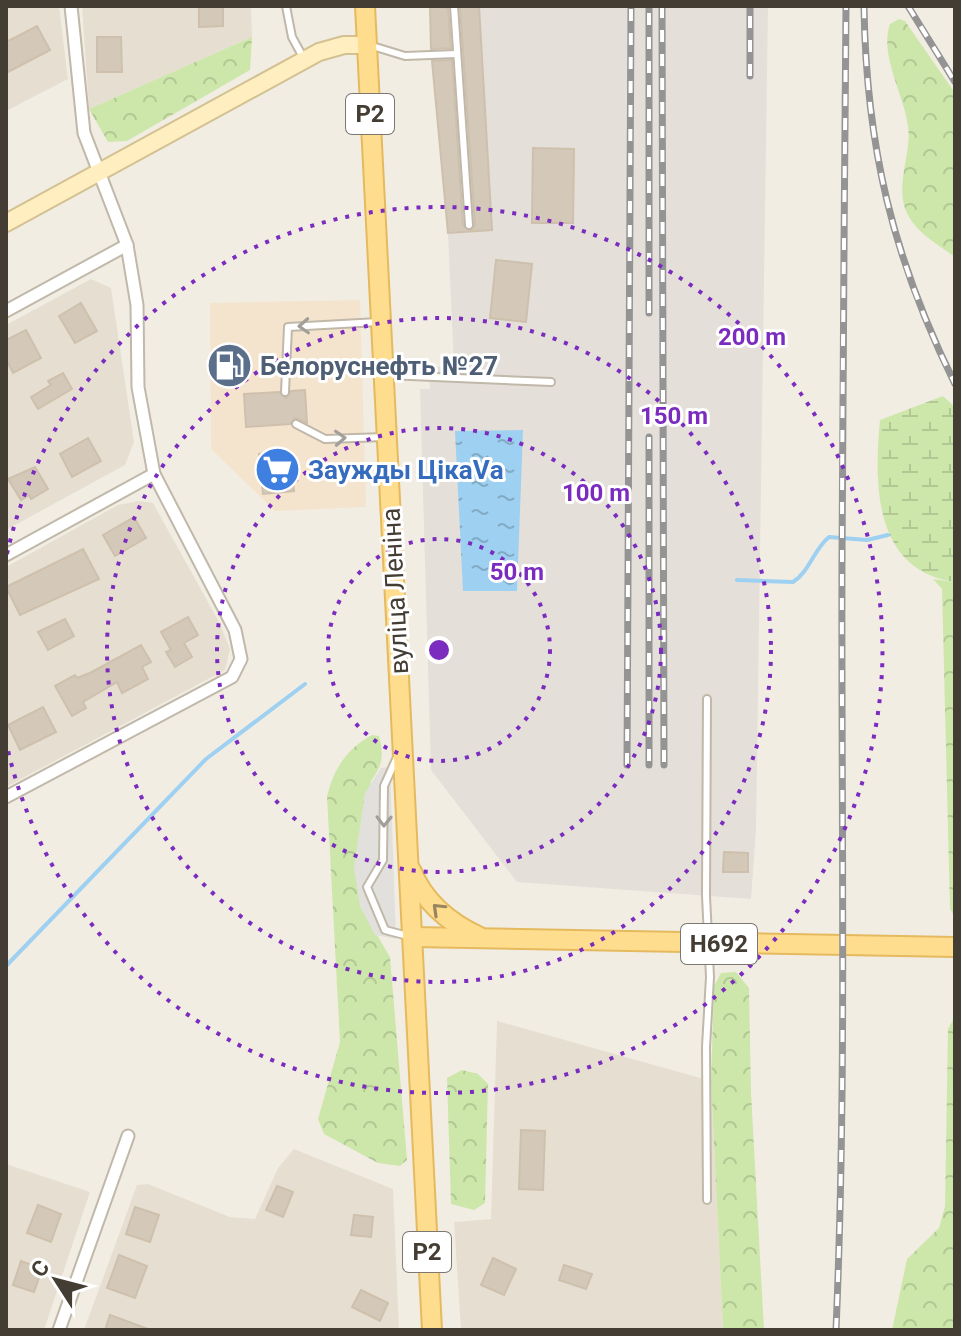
<svg xmlns="http://www.w3.org/2000/svg" width="961" height="1336" font-family="Roboto,sans-serif">
<defs>
<pattern id="forest-crowns" width="20" height="18" patternUnits="userSpaceOnUse" patternTransform="scale(2)"><rect width="20" height="18" fill="#cde7ab"/><path d="M2 6a3 3 0 1 1 6 0M12 15a3 3 0 1 1 6 0" fill="none" stroke="#b1c794"/></pattern>
<pattern id="wetland-marsh" width="20" height="14" patternUnits="userSpaceOnUse" patternTransform="scale(2)"><rect width="20" height="14" fill="#cde7ab"/><path d="M1 5h8M5 5V1M11 12h8M15 12V8" fill="none" stroke="#b1c794"/></pattern>
<pattern id="water-ripples" width="26" height="14" patternUnits="userSpaceOnUse" patternTransform="scale(2)"><rect width="26" height="14" fill="#9ed0f1"/><path d="M2 4q2-2 4 0t4 0M15 11q2-2 4 0t4 0" fill="none" stroke="#82aac4"/></pattern>
</defs>
<rect width="100%" height="100%" fill="#f2ede3"/>
<g fill="#e6dfd1">
<polygon points="6,6 59,6 68,79 6,111"/>
<polygon points="82,6 251,6 252,37 89,109"/>
<polygon points="91,279 111,288 134,442 125,465 6,530 6,325"/>
<polygon points="139,501 153,503 219,622 230,649 225,670 6,787 6,567 118,505"/>
<polygon points="497,1021 711,1081 723,1330 461,1330 454,1222 491,1219"/>
<polygon points="294,1149 393,1189 399,1330 84,1330 137,1185 148,1184 230,1217 255,1219 278,1168"/>
<polygon points="6,1164 90,1192 44,1330 6,1330"/>
</g>
<polygon fill="#f5e4cd" points="360,300 366,507 275,511 211,449 210,303"/>
<polygon fill="#e4dfd9" points="430,6 768,6 756,829 751,899 517,882 431,770 420,389 430,389 429,367 454,366 448,233 432,63"/>
<g fill="url(#forest-crowns)">
<path d="M899,19L905,21L955,93V257C937,244 915,232 906,211C895,184 912,153 908,126C904,95 879,54 890,24Z"/>
<polygon points="252,37 250,70 127,141 108,142 89,109"/>
<polygon points="933,579 955,582 955,917 950,909 942,589"/>
<path d="M372,735L379,736C384,755 383,765 371,781L360,906L390,957L407,1160L400,1166L378,1163L324,1134L318,1119L340,1042L327,797C333,770 346,749 372,735Z"/>
<polygon points="736,972 749,988 751,1093 764,1330 723,1330 711,1081 714,986 721,973"/>
<polygon points="955,1016 955,1330 892,1330 907,1259 939,1228 945,1206 948,1029"/>
<polygon points="462,1070 478,1074 488,1084 485,1203 474,1210 451,1204 447,1078"/>
</g>
<path fill="url(#wetland-marsh)" d="M943,396L955,407V582C873,571 874,483 880,420Z"/>
<polygon fill="#e2e0dc" points="390,767 396,939 375,935 360,906 354,867 365,793 381,768"/>
<polygon fill="url(#water-ripples)" points="523,430 517,591 463,591 455,431"/>
<g fill="none" stroke-linecap="round" stroke-linejoin="round">
<g stroke="#9ed0f1" stroke-width="4">
<path d="M737,580L793,582C810,571 814,549 829,537L867,540L888,535"/>
<polyline points="6,966 206,759 305,684"/>
</g>
</g>
<g fill="#d4c9b9" stroke="#cec0ac" stroke-width="2">
<polygon points="199,6 223,6 223,26 199,27"/>
<polygon points="430,6 448,8 451,48 431,49"/>
<polygon points="479,6 492,230 448,233 432,61 452,60 463,225 470,231 475,225 460,7"/>
<polygon points="37,26 50,50 6,73 6,42"/>
<polygon points="97,37 121,37 122,72 97,72"/>
<polygon points="533,148 574,149 573,223 532,223"/>
<polygon points="496,260 532,264 526,322 490,318"/>
<polygon points="81,303 97,331 75,343 59,316"/>
<polygon points="26,330 41,358 13,373 6,359 6,340"/>
<polygon points="63,373 72,389 38,409 31,397 51,385 48,381"/>
<polygon points="305,390 307,423 295,418 290,424 246,427 244,394 279,392 286,398 291,391"/>
<polygon points="88,438 101,461 72,477 60,454"/>
<polygon points="290,451 294,491 263,494 259,454"/>
<polygon points="35,467 48,489 31,499 29,495 21,500 8,479"/>
<polygon points="134,517 146,538 115,556 103,535"/>
<polygon points="83,549 99,579 20,615 6,587"/>
<polygon points="188,617 198,635 184,643 192,657 175,667 166,652 171,650 161,632"/>
<polygon points="65,619 74,636 48,650 38,632"/>
<polygon points="141,645 151,662 142,667 148,679 122,693 117,682 83,702 86,708 72,716 55,686 75,675 77,678 90,673"/>
<polygon points="43,707 56,732 20,750 8,725"/>
<polygon points="724,852 748,853 748,872 723,872"/>
<polygon points="521,1130 545,1131 543,1190 519,1189"/>
<polygon points="277,1186 293,1192 283,1217 266,1210"/>
<polygon points="38,1205 61,1214 51,1242 27,1233"/>
<polygon points="135,1207 159,1215 150,1242 126,1234"/>
<polygon points="354,1215 373,1217 371,1237 351,1235"/>
<polygon points="119,1255 147,1266 135,1298 107,1288"/>
<polygon points="493,1258 516,1269 504,1295 481,1285"/>
<polygon points="21,1261 42,1269 34,1292 13,1285"/>
<polygon points="564,1265 592,1274 586,1289 559,1280"/>
<polygon points="361,1290 388,1303 380,1321 352,1307"/>
<polygon points="110,1315 148,1329 148,1330 105,1330"/>
</g>
<g fill="none" stroke-linecap="round" stroke-linejoin="round">
<defs>
<g id="lane">
<polyline points="286,6 292,37 304,59"/>
<polyline points="454,6 469,225"/>
<polyline points="369,45 405,56 456,54"/>
<polyline points="387,375 551,382"/>
<polyline points="285,392 288,327 378,322"/>
<polyline points="296,424 325,439 385,437"/>
<polyline points="707,699 706,896 710,977 706,1047 707,1200"/>
<polyline points="398,755 384,786 383,860 367,887 385,930 408,936"/>
</g>
<g id="street">
<polyline points="6,311 127,245"/>
<polyline points="6,555 154,474"/>
<polyline points="6,797 232,677 241,659 235,630 154,474 138,387 137,305 127,245 84,133 71,6"/>
<polyline points="59,1330 128,1136"/>
</g>
<polyline id="secondary" points="6,223 319,52 344,45 367,45"/>
<g id="primary">
<polyline points="365,6 432,1330"/>
<path d="M411,870C424,902 449,923 480,937"/>
<polyline points="413,937 955,947"/>
</g>
</defs>
<use href="#lane" stroke="#c0b8a9" stroke-width="10"/>
<use href="#street" stroke="#c0b8a9" stroke-width="15"/>
<use href="#secondary" stroke="#d3c192" stroke-width="20"/>
<use href="#primary" stroke="#e5ba5f" stroke-width="22"/>
<use href="#lane" stroke="#fff" stroke-width="6"/>
<use href="#street" stroke="#fff" stroke-width="11"/>
<use href="#secondary" stroke="#ffefc0" stroke-width="16"/>
<use href="#primary" stroke="#ffdd8f" stroke-width="18"/>
<defs>
<g id="rail">
<polyline points="662,6 664,765"/>
<path d="M864,6C866,147 893,258 955,384"/>
<polyline points="908,6 955,82"/>
<polyline points="750,76 750,6"/>
<polyline points="649,313 649,6"/>
<polyline points="649,437 649,765"/>
<polyline points="627,765 631,6"/>
<path d="M836,1330C847,1073 841,816 842,558C842,374 845,190 846,6"/>
</g>
</defs>
<use href="#rail" stroke="#949494" stroke-width="7"/>
<use href="#rail" stroke="#fff" stroke-width="4" stroke-dasharray="12" stroke-linecap="butt"/>
</g>
<defs><path id="oneway-chevron" d="M-2-3.5L2.5 0L-2 3.5" fill="none" stroke-width="1.6" stroke-linecap="round" stroke-linejoin="round" transform="scale(2)"/></defs>
<g stroke="#a29e9a">
<use href="#oneway-chevron" transform="translate(304 326) rotate(177)"/>
<use href="#oneway-chevron" transform="translate(340 438) rotate(-3)"/>
<use href="#oneway-chevron" transform="translate(384 821) rotate(91)"/>
</g>
<use stroke="#98855d" href="#oneway-chevron" transform="translate(438 909) rotate(-136)"/>
<g fill="none" stroke="#7b2cbf" stroke-width="4" stroke-dasharray="4 8">
<circle cx="439" cy="650" r="111"/>
<circle cx="439" cy="650" r="222"/>
<circle cx="439" cy="650" r="332"/>
<path d="M7 554A443 443 0 1 1 7 746"/>
</g>
<defs>
<symbol id="fuel-disc" viewBox="-11 -11 22 22"><circle r="9.5" fill="#5c6f8a" stroke="#fff"/><path d="M-5.5-6h7V0h2V4h1.3V-2.5L3-4.5l.8-.8L6-3V5H2.5V1h-1V6h-7ZM-4.2-4.7v3.2H.2V-4.7Z" fill="#fff"/></symbol>
<symbol id="supermarket-disc" viewBox="-11 -11 22 22"><circle r="9.5" fill="#3f7fe0" stroke="#fff"/><path d="M-6-5.5h2.5l.6 2H6L4.5 2H-2.5L-4.4-4H-6ZM-1.5 3.2a1.3 1.3 0 1 0 .1 0ZM3 3.2a1.3 1.3 0 1 0 .1 0Z" fill="#fff"/></symbol>
</defs>
<g fill-rule="evenodd">
<use href="#fuel-disc" x="204" y="340" width="51" height="51"/>
<use href="#supermarket-disc" x="252" y="444" width="51" height="51"/>
</g>
<g text-anchor="middle" dominant-baseline="central" stroke-width="6" stroke-linejoin="round" paint-order="stroke">
<g fill="#fff" stroke="#7c7771" stroke-width="2">
<rect x="346" y="94" width="48" height="40" rx="6"/>
<rect x="681" y="924" width="76" height="40" rx="6"/>
<rect x="403" y="1232" width="48" height="40" rx="6"/>
</g>
<g font-size="24" font-weight="bold" fill="#443d34">
<text x="370" y="114">Р2</text>
<text x="719" y="944">Н692</text>
<text x="427" y="1252">Р2</text>
</g>
<g font-size="26" font-weight="bold" fill="#4e5e75" stroke="#fff" text-anchor="start">
<text x="260" y="366">Белоруснефть №27</text>
</g>
<g font-size="26" font-weight="bold" fill="#366cbe" stroke="#fff" text-anchor="start">
<text x="308" y="470">Заужды ЦікаVа</text>
</g>
<g font-size="26" fill="#443d34" stroke="#fff">
<text transform="translate(395 591) rotate(-93)">вуліца Леніна</text>
</g>
</g>
<circle cx="439" cy="650" r="12" fill="#7b2cbf" stroke="#fff" stroke-width="4"/>
<g font-size="24" text-anchor="middle" font-weight="bold" fill="#7b2cbf" stroke="#fff" stroke-width="6" stroke-linejoin="round" paint-order="stroke">
<text x="752" y="345">200 m</text>
<text x="674" y="424">150 m</text>
<text x="596" y="501">100 m</text>
<text x="517" y="580">50 m</text>
</g>
<rect width="961" height="1336" fill="none" stroke="#443d34" stroke-width="16"/>
<g transform="translate(56 1280) rotate(306)" stroke="#ffffff" stroke-width="6" paint-order="stroke">
<path d="M0-6L14 30L0 20L-14 30Z" fill="#443d34"/>
<text y="-12" font-size="22" font-weight="bold" text-anchor="middle" fill="#443d34">С</text>
</g>
</svg>
